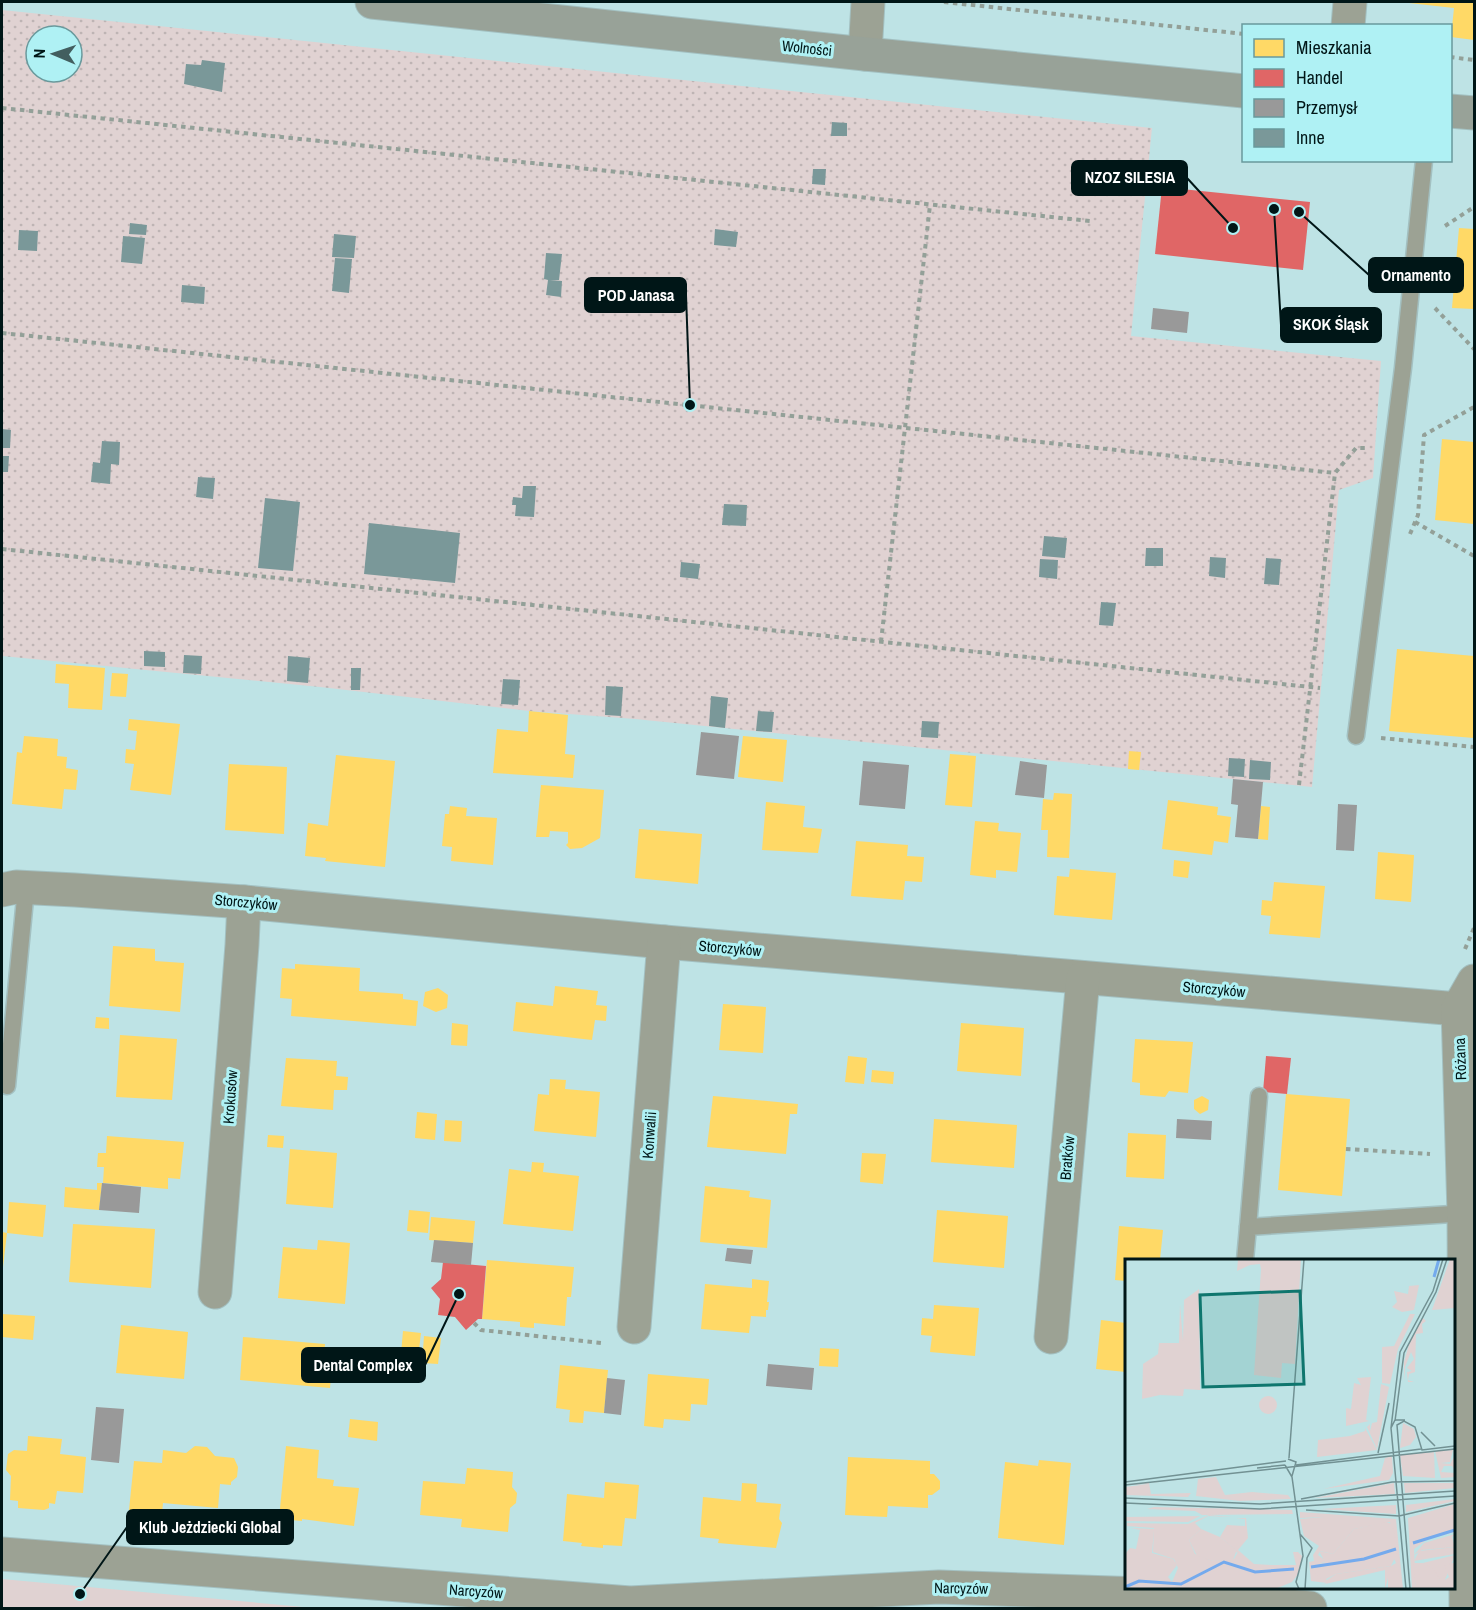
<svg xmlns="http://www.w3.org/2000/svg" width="1476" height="1610" font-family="'Archivo Narrow',sans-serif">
<defs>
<pattern id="garden-dots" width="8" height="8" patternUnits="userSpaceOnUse" patternTransform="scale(1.5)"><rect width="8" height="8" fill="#e0d2d2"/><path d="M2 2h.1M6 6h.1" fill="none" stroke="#beb4b4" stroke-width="1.8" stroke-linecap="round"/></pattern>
</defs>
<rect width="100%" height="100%" fill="#bee3e5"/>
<polygon fill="#e0d2d2" points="2,1579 314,1608 2,1608"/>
<path fill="url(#garden-dots)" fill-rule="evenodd" d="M2,10L1152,128L1131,336L1381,361L1373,478L1339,490L1312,787L635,719L529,711L320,687L2,656ZM36,36H72V72H36Z"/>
<g fill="#ffd966">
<polygon points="1409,2 1474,2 1474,40 1451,37 1454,8 1409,3"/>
<polygon points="1459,228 1474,229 1474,309 1452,308"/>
<polygon points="1442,439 1474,442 1474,524 1435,520"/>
<polygon points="1397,649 1474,656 1474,738 1389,731"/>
<polygon points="56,664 105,668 102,710 68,708 69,684 55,683"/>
<polygon points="112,673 128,674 126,697 110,696"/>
<polygon points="529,711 568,715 565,754 575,755 573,778 493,773 497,729 528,732"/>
<polygon points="129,719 180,724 171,795 130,790 134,764 125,763 126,749 135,750 137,731 128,730"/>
<polygon points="24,736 58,739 57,756 67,757 66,768 78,770 76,790 64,789 62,809 12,804 17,752 22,753"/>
<polygon points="743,736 787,740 783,782 738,777"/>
<polygon points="1129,751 1141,752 1139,770 1128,769"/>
<polygon points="950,754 976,756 972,807 945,805"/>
<polygon points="336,755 395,761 385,867 325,861 326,858 305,856 308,823 328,826"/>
<polygon points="229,764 287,767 284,834 225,830"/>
<polygon points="541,785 604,790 600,838 582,848 570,849 566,845 568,843 568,832 550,831 549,837 536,837"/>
<polygon points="1054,793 1072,794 1069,858 1047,857 1048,830 1041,830 1043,799 1053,800"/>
<polygon points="1168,800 1218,807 1217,815 1231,817 1228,843 1214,841 1212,855 1162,849"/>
<polygon points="766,802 805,806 803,827 822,829 818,853 762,850"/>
<polygon points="450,806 467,808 466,816 497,818 493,865 451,861 452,847 442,846 445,814 449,814"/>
<polygon points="1261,806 1270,807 1268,840 1258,839"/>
<polygon points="975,821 999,823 998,831 1021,833 1017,872 996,870 996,878 970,875"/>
<polygon points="639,829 702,834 698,884 635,878"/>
<polygon points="856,841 908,845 907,856 924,857 922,882 905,881 903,900 851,896"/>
<polygon points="1378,852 1414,855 1411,902 1375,899"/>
<polygon points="1174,860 1190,862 1188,878 1173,876"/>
<polygon points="1070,869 1116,873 1112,920 1054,915 1057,876 1069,877"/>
<polygon points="1274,882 1325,886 1320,938 1269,934 1271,916 1261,915 1262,900 1272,901"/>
<polygon points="113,946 155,949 155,961 184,963 180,1012 109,1006"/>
<polygon points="295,964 360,968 359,991 403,994 403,999 418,1001 416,1026 291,1016 292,999 280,998 282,968 295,969"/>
<polygon points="555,986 598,991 596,1005 607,1006 606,1021 595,1020 592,1040 513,1031 516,1002 553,1006"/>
<polygon points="438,988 448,995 447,1008 436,1012 423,1006 425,992"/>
<polygon points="723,1004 766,1007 763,1053 719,1050"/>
<polygon points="96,1017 109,1018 109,1029 95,1028"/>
<polygon points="452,1023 468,1025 467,1046 451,1045"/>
<polygon points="961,1023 1024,1028 1021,1076 957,1071"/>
<polygon points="120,1035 177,1039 172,1100 116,1097"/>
<polygon points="1135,1039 1193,1042 1188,1093 1169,1091 1165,1097 1140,1095 1140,1083 1132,1082"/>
<polygon points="848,1056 867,1058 864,1084 845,1082"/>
<polygon points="286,1058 337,1061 336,1076 348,1077 347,1090 334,1090 333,1110 281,1106"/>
<polygon points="872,1070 894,1072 893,1084 871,1082"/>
<polygon points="550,1079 566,1080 565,1089 600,1092 596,1137 534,1131 538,1094 549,1095"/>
<polygon points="1286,1094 1350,1099 1342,1196 1278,1190"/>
<polygon points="713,1096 798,1104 797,1114 790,1114 786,1154 707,1147"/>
<polygon points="1202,1096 1209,1100 1208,1110 1200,1114 1194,1109 1194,1100"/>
<polygon points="417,1112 437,1114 435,1140 415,1138"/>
<polygon points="934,1119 1017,1125 1014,1168 931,1162"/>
<polygon points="445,1120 462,1121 461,1142 444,1141"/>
<polygon points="1128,1133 1166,1135 1164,1179 1126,1177"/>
<polygon points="268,1135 284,1136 283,1148 267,1147"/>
<polygon points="107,1136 184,1142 180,1179 168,1178 168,1189 103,1183 104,1167 97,1167 98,1153 106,1153"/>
<polygon points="290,1149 337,1153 333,1208 286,1204"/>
<polygon points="862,1153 886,1154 883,1184 860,1182"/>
<polygon points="532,1162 544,1163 543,1172 579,1176 573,1231 503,1224 509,1169 531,1172"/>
<polygon points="97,1183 102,1183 99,1210 64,1207 65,1187 97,1190"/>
<polygon points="705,1186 750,1191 749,1197 771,1200 767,1248 700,1242"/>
<polygon points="9,1202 46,1205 43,1237 7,1233 3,1267 2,1267 2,1232 7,1233"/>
<polygon points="409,1210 430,1212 428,1233 407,1231"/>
<polygon points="937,1210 1008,1216 1004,1268 933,1262"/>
<polygon points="431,1217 475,1221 473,1243 429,1240"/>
<polygon points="73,1224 155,1229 151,1288 69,1282"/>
<polygon points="1119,1226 1163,1230 1160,1260 1126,1260 1126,1281 1115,1280"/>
<polygon points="318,1240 350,1243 345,1304 278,1298 283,1247 317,1250"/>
<polygon points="487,1260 574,1267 571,1297 567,1297 565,1326 534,1323 534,1328 520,1327 520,1322 482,1319"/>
<polygon points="752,1279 769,1281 767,1302 769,1302 768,1310 766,1310 766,1317 751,1316 749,1333 701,1329 705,1284 752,1288"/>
<polygon points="934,1305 979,1308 975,1356 930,1352 932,1336 921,1335 922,1318 933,1319"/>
<polygon points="2,1314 35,1316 33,1340 2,1337"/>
<polygon points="1101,1320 1126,1323 1126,1372 1096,1369"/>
<polygon points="121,1325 188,1332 184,1379 116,1373"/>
<polygon points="403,1331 421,1333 417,1366 400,1365"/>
<polygon points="424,1336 441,1338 438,1364 422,1363"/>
<polygon points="243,1337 325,1344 323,1365 332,1366 330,1388 240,1380"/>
<polygon points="820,1348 839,1349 838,1367 819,1366"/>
<polygon points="560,1365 608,1370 604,1413 584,1411 583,1423 569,1422 570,1410 556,1408"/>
<polygon points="648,1374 709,1379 707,1405 691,1404 690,1421 664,1419 663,1428 644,1426"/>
<polygon points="350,1419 378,1422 377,1441 348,1437"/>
<polygon points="28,1436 62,1439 60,1454 86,1457 83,1493 57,1491 55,1504 49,1503 49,1508 44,1510 18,1508 18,1501 10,1500 11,1476 6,1470 8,1454 14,1450 27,1451"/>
<polygon points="195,1446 207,1447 215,1456 234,1458 238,1467 237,1477 231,1482 231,1485 220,1484 218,1508 163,1503 162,1513 129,1510 134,1461 162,1463 163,1450 186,1453"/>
<polygon points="286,1446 319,1450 317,1478 334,1480 333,1486 359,1488 354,1526 302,1519 302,1521 279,1519"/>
<polygon points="848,1457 930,1461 930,1474 934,1474 940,1481 940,1489 932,1495 928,1495 928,1508 888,1506 887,1517 845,1515"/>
<polygon points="1039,1460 1071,1463 1064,1545 998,1538 1005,1462 1038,1466"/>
<polygon points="467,1468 513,1472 512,1487 517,1493 516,1503 510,1508 508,1532 461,1527 462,1519 420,1515 423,1481 465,1484"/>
<polygon points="605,1482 639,1485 636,1519 625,1518 622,1546 603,1545 603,1548 581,1546 582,1543 563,1541 567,1494 604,1498"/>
<polygon points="742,1483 757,1484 756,1502 781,1504 779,1519 782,1523 776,1548 718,1543 719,1539 700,1537 703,1497 741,1501"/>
</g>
<g fill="#e06666">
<polygon points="1162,187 1310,202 1303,270 1155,254"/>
<polygon points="1266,1056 1291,1058 1287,1094 1263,1092"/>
<polygon points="443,1262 486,1266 482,1319 478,1319 466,1330 455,1317 438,1315 440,1299 431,1288 441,1279"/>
</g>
<g fill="#999">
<polygon points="1153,308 1189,312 1187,333 1151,329"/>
<polygon points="701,732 739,736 734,779 696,775"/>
<polygon points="863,761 909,765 905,809 859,805"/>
<polygon points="1020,761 1047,765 1044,798 1015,795"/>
<polygon points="1233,779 1263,782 1258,839 1235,837 1238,805 1231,804"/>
<polygon points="1338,804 1357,805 1354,851 1336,850"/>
<polygon points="1177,1119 1212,1121 1211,1140 1176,1138"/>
<polygon points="102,1183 141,1187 139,1213 99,1210"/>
<polygon points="434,1240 473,1243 471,1265 431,1262"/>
<polygon points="727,1248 753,1250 751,1264 725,1261"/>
<polygon points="768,1364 814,1368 812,1390 766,1386"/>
<polygon points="607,1378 625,1380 621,1415 604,1413"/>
<polygon points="96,1407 124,1409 119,1463 91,1460"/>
</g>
<g fill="#7a9899">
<polygon points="202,60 225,63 222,92 184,84 186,64 201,65"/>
<polygon points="832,122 847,123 847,136 831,136"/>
<polygon points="813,169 826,169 825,185 812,184"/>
<polygon points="130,223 147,225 146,235 129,234"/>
<polygon points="715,229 738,232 736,247 714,245"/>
<polygon points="19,230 38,231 37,251 18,250"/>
<polygon points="334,234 356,236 354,258 332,257"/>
<polygon points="123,236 145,238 142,264 121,262"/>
<polygon points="546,253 562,254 559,280 550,280 562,281 561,297 546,295 548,280 544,279"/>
<polygon points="335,258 352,259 349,293 332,291"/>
<polygon points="182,285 205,287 204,304 181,302"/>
<polygon points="2,429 11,430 10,448 2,448"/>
<polygon points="102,441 120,442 119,465 111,464 110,484 91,482 93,462 100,463"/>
<polygon points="2,456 9,456 8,472 2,472"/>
<polygon points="198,477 215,478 213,499 196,497"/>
<polygon points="523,486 536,486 534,517 515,516 516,505 512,505 513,497 522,498"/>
<polygon points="265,498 300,502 293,571 258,568"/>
<polygon points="724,504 747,505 746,526 722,525"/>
<polygon points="369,523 460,533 455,583 364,574"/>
<polygon points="1044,536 1067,538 1065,558 1042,556"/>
<polygon points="1146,548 1163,548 1163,566 1145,566"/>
<polygon points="1210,557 1226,558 1225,578 1209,576"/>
<polygon points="1266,558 1281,559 1279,585 1264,584"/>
<polygon points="1040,559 1058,560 1057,579 1039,577"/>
<polygon points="681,562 700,564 698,579 680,577"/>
<polygon points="1101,602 1116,603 1113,626 1099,625"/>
<polygon points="144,651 165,652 165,667 144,666"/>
<polygon points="184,655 202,656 201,674 183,673"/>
<polygon points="288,656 310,658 308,683 287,681"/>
<polygon points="351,668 361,668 360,690 351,690"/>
<polygon points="503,679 520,680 518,705 501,704"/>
<polygon points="606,686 623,687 621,716 605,715"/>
<polygon points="711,696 728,698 725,728 709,726"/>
<polygon points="758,711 774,712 772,732 756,731"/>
<polygon points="922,721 939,722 938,738 921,737"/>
<polygon points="1229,758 1245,759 1244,777 1228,776"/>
<polygon points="1250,760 1271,762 1270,780 1249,779"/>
</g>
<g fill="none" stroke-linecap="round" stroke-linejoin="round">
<defs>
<g id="lane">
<polyline points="1356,736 1403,368 1424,160"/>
<polyline points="7,1086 26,888"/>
<polyline points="1248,1227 1259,1096"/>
<polyline points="1245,1260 1248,1227 1468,1213"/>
</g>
<g id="street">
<polyline points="1348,26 1350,2"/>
<polyline points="865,54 868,2"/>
<polyline points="2,890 16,887 75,890 244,902 664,942 1458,1009"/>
<polyline points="215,1292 242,945 244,902"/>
<polyline points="634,1327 664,942"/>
<polyline points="1051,1337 1083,978"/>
<polyline points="2,1554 630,1603 939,1587 1171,1595 1310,1608"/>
<polyline points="1466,1608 1464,1213 1458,1009 1474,981"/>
</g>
<g id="secondary">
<polyline points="372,2 865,54 1244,91"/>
<polyline points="1450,111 1474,113"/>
</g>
</defs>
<use href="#lane" stroke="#a3c0c1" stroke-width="19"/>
<use href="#street" stroke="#a3c0c1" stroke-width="35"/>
<use href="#secondary" stroke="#a3c0c1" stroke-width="35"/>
<g stroke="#93a098" stroke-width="4" stroke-dasharray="4.5 4.5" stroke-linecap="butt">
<polyline points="944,2 1244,34"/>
<polyline points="1450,57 1474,60"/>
<polyline points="2,108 1090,221"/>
<polyline points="1445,226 1474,207"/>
<polyline points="1435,308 1474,349"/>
<polyline points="2,333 1335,473"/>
<polyline points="1415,522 1474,556"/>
<polyline points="1410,534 1418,515 1424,435 1474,407"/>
<polyline points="2,549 1320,688"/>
<polyline points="881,642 930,205"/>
<polyline points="1381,738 1474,747"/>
<polyline points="1299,785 1335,473 1356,448 1368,448"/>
<polyline points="1465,949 1474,928"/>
<polyline points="1346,1149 1430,1154"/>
<polyline points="474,1323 481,1330 601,1343"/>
</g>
<use href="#lane" stroke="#9ca294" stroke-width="16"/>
<use href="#street" stroke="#9ca294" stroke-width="33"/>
<use href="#secondary" stroke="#98a298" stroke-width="33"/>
</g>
<g text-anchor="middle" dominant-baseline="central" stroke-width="6" stroke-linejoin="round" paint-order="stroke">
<g font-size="15" fill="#001617" stroke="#aff1f4">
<text transform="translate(807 48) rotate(6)">Wolności</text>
<text transform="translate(246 902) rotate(5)">Storczyków</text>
<text transform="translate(730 948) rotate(5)">Storczyków</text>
<text transform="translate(1214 989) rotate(5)">Storczyków</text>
<text transform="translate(1460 1059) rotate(-92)">Różana</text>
<text transform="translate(230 1097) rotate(-86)">Krokusów</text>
<text transform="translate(649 1135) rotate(-86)">Konwalii</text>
<text transform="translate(1067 1158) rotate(-85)">Bratków</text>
<text transform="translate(961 1588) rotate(1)">Narcyzów</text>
<text transform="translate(476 1591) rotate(4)">Narcyzów</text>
</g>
</g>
<g transform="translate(1125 1259)">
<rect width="330" height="330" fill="#bee3e5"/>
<path d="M285,55H290L273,90L265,125L257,124V88L269,87ZM298,59L301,62L297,65L298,74L291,75L290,113L284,115L283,121L289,123H283L282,113L287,112L282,109L289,100L286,93L280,108L279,123V103L285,82ZM246,118L241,161L244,162L221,167V149L226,150L229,124L236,126L232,119ZM256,125L264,128L252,190L242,168L245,165V172L247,164L252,163ZM278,164L289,170L291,178L285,186L275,189ZM240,169L252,191L192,198L193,181L225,177L240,172ZM328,191L325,203L316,204L325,205L330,196V212L327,207H319L316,213L330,214V218L316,219L310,192ZM309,193L310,219L278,217L275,196ZM267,197L268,214L264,221L198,230L255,217L260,199ZM106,215L24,224L26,235L66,234L63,238L0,236V228L24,225L4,226ZM91,218L100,236L127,233L163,236L166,240L115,242L71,237L73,220ZM269,224L270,235L189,239ZM279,224H330V229L280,234ZM330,240V242L281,253V246ZM330,245V273L303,280L289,290L291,330H287L283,259ZM271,246V255L196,250ZM29,248L167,251L168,255L77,256L70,252L22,250ZM175,253L271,260L278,330H263V319L260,330V311L196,326L202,324L186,322L184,303L189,302L188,296L194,287L179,277L175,260L199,258L175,259ZM265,263L272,291L268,297L271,304L266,307L211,315L202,321L186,309L201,302L193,296L195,292L208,295L229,270ZM84,256L107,258L83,257L70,264L76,270L64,281L70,295L88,302L109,300L113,293L95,278L102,266L120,267V260L111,259H121L123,279L113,291L129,305L146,306H171L168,293H173L177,297L174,314L167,323L150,330H0V295L5,289L11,290L15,271L6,269L29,270L27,294L48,300L52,306L43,318L47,323L53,309L49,300L28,293L29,269L2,267V264L63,265ZM75,257L63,263L0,262V258ZM330,275L327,278L330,288L297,291L289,296L299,284ZM330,296L320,321H315L298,304Z" fill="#e0d2d2" fill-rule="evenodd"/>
<path d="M325,0H330V49L307,51ZM294,26L289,51L277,53L267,48L272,43L269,32L283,35L284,27ZM261,263L267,265L273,292L266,307L211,315L197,322L186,309L200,303L194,292L208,295L229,270ZM76,270L95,278L116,295L111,293L108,301L88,302L72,297L64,281ZM330,288V295L289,302L294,292ZM330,303V330H291L288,304H298L309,310L315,321H320L324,318L319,307Z" fill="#e0d2d2"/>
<path d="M74,30L75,131L59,130L58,137L35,136L17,140L18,105L33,95L34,84H54L55,45L58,82L59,41ZM134 146a9 9 0 1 1 18 0a9 9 0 1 1-18 0Z" fill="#e0d2d2"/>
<path d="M113,0H176L170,105L157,104L156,119L129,116L136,10L135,5L125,6L112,12Z" fill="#e0d2d2"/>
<path fill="none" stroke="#74aaed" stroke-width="3" d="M309,18L314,0M288,284L330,271M186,308L239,300L271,290M0,328L14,322L56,325L99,303L130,313L169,310"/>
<path fill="none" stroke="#729193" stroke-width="1.5" d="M280,161H270L266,169L281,330M270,162L279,94L311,33L322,0M266,169L275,93L308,32L318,0M296,173L310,187M253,194L264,144M164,199L179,0M163,200L171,203L167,217M160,206L167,218L178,297L171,323L174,330M171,206L296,190M132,209L160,206M0,223L161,202M0,226L330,190M0,239L135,245L330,232M176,240L267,223L330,222M0,244L135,250L330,237M181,251L274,257L330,244M175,275L187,289L182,299L180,330M285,330L272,166L279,162L290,168L297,191L330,187"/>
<path fill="#0f766e" fill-opacity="0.15" stroke="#0f766e" stroke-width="3" d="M175,32L179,125L78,128L75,36Z"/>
<rect width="330" height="330" fill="none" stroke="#001617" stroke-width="3"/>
</g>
<path fill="none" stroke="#001617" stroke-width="2" d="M1233 228L1187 178M1299 212L1369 275M690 405L686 295M1274 209L1281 325M459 1294L425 1365M80 1594L127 1527"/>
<g fill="#001617" stroke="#aff1f4" stroke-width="2">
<circle cx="1233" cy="228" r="6"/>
<circle cx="1299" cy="212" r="6"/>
<circle cx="690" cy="405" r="6"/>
<circle cx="1274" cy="209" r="6"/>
<circle cx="459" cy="1294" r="6"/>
<circle cx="80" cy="1594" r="6"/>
</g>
<g fill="#001617" stroke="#001617" stroke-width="2">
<rect x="1072" y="161" width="115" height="34" rx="6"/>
<rect x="1369" y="258" width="94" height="34" rx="6"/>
<rect x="585" y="278" width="101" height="34" rx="6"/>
<rect x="1281" y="308" width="100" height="34" rx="6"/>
<rect x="302" y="1348" width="123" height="34" rx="6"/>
<rect x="127" y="1510" width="166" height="34" rx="6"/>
</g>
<g font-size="16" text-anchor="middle" font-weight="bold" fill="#fff">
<text x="1130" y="183">NZOZ SILESIA</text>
<text x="1416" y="281">Ornamento</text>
<text x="636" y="301">POD Janasa</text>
<text x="1331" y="330">SKOK Śląsk</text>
<text x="363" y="1371">Dental Complex</text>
<text x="210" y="1533">Klub Jeżdziecki Global</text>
</g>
<rect width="1476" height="1610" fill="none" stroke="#001617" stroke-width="6"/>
<rect x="1242" y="24" width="210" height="138" fill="#aff1f4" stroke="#69999c" stroke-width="1.5"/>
<rect x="1254" y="39" width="30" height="18" fill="#ffd966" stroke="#69999c" stroke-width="1.5"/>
<text x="1296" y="54" font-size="18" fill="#001617">Mieszkania</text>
<rect x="1254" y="69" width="30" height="18" fill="#e06666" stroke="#69999c" stroke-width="1.5"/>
<text x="1296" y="84" font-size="18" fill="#001617">Handel</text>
<rect x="1254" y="99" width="30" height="18" fill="#999999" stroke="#69999c" stroke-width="1.5"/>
<text x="1296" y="114" font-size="18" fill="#001617">Przemysł</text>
<rect x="1254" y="129" width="30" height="18" fill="#7a9899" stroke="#69999c" stroke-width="1.5"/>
<text x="1296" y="144" font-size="18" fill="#001617">Inne</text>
<g transform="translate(54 54) rotate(272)"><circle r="28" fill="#aff1f4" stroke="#69999c" stroke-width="1.5"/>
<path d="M0-4.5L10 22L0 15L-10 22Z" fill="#425e5f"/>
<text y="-9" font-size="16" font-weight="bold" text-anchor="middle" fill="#001617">N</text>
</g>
</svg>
